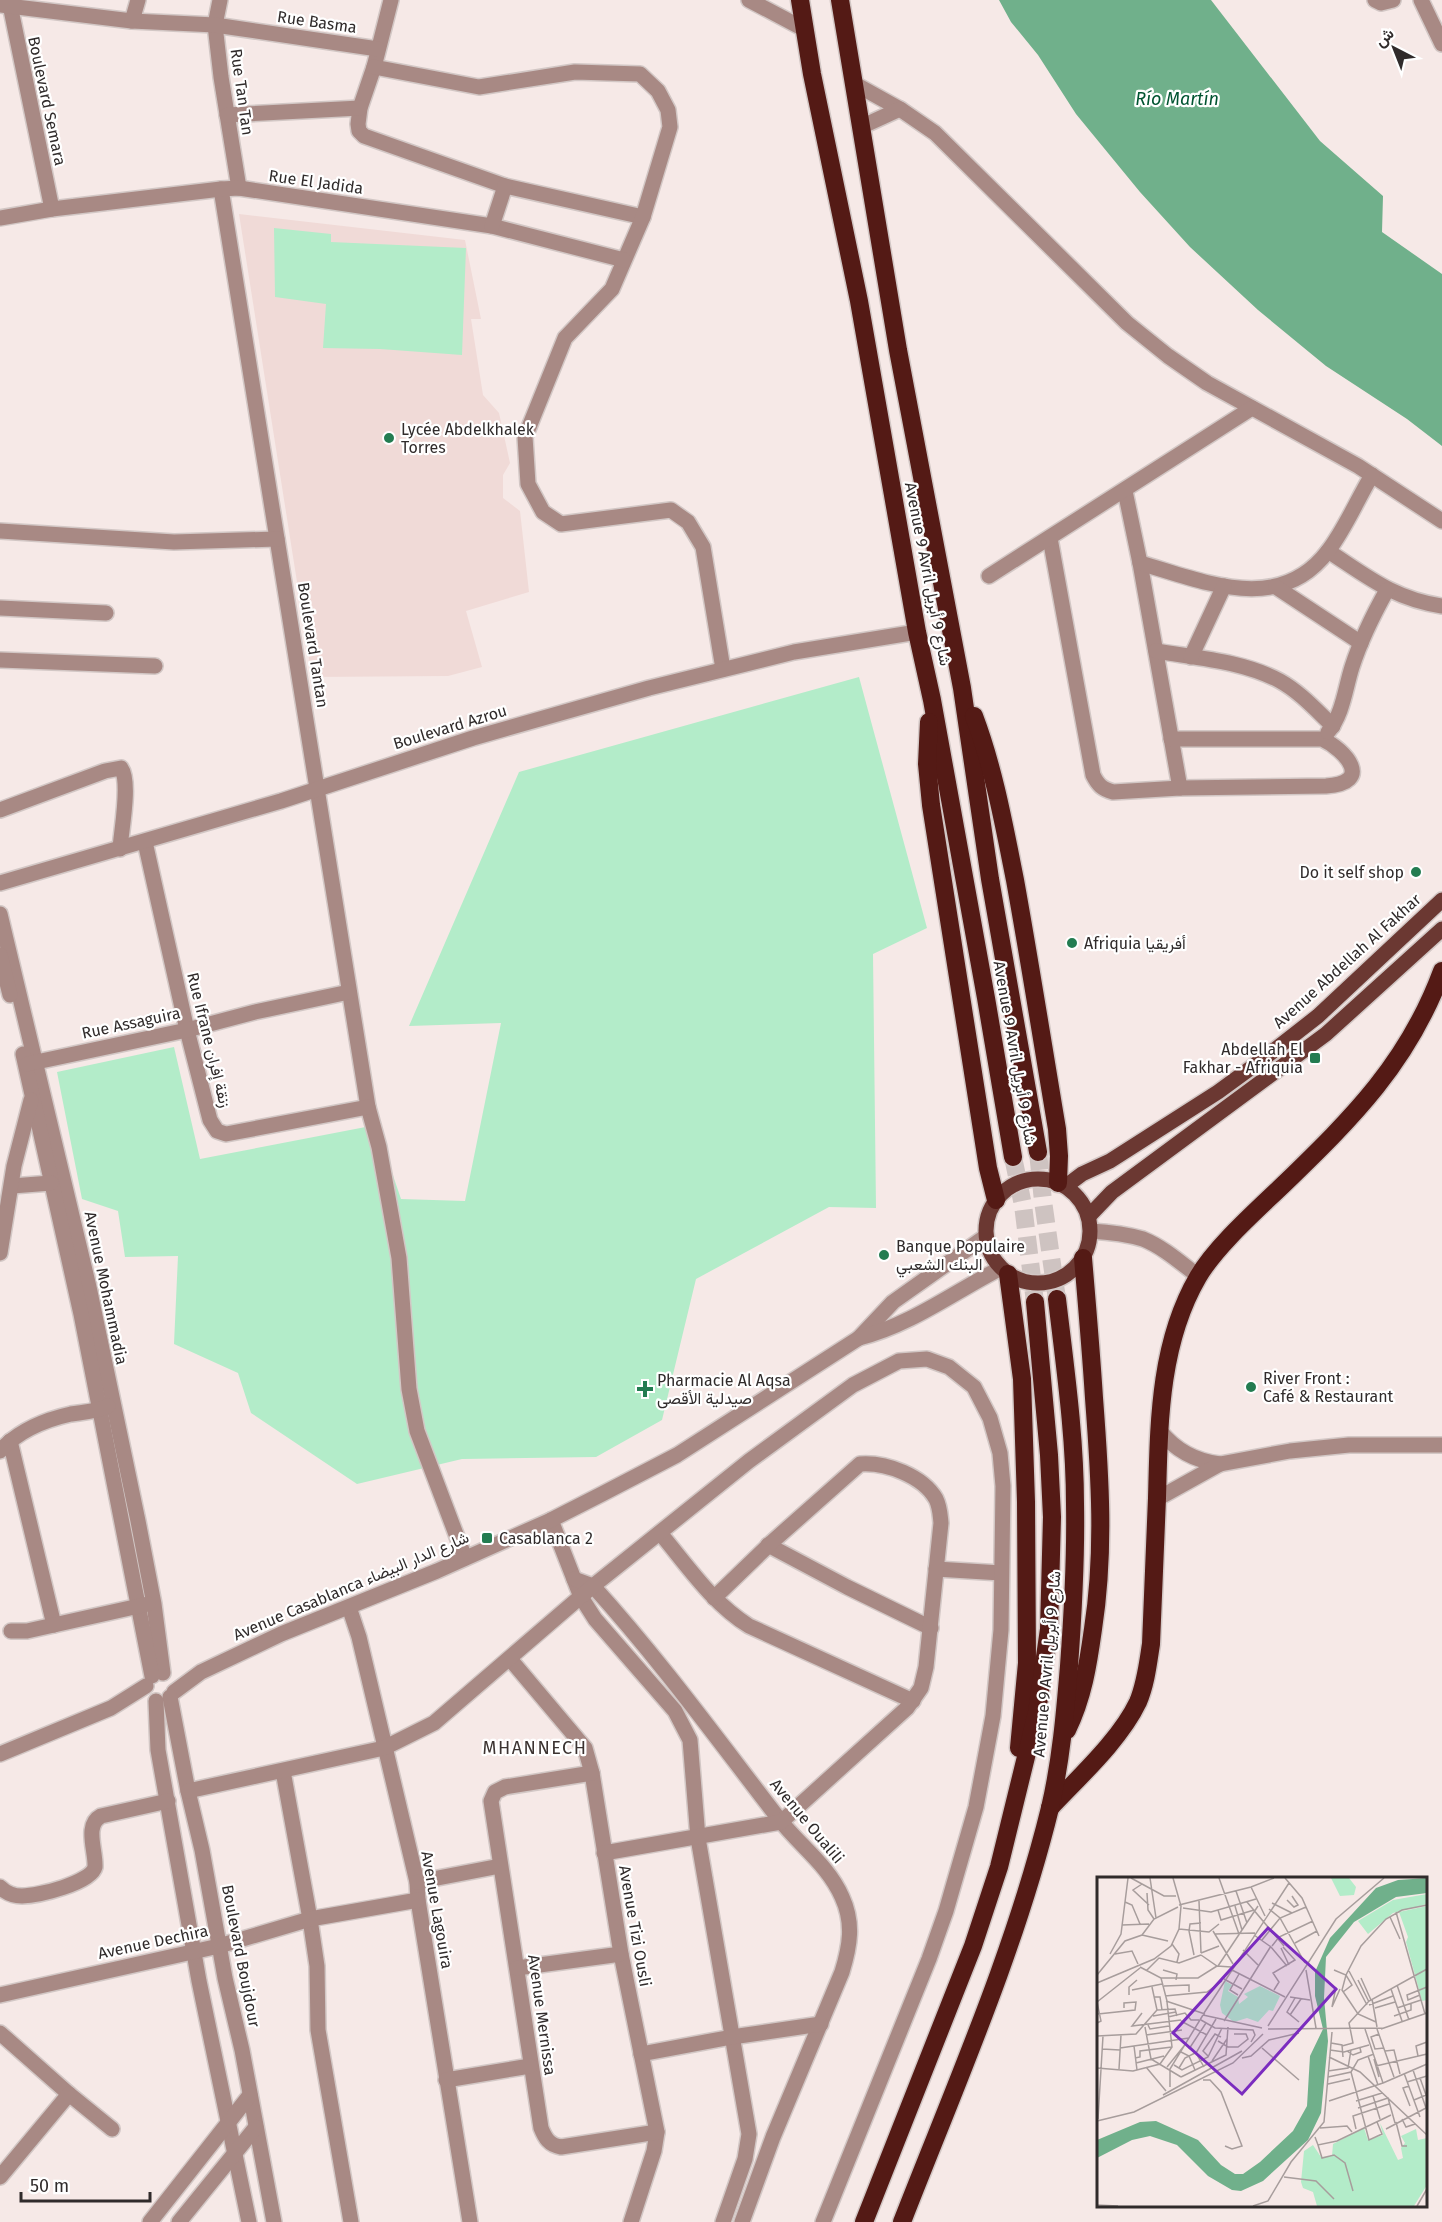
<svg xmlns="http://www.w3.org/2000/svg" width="1442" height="2222" font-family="'Fira Sans',Vazirmatn,sans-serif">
<rect width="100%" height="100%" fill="#f6e9e7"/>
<polygon fill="#f0dad7" points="239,214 465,240 481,319 471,319 483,395 499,413 510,463 503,475 503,498 520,511 529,592 466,611 482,667 448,676 312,677"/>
<g fill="#b3ecc9">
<polygon points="274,228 331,234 331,242 466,248 462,355 380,349 323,348 326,304 275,297"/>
<polygon points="859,677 927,928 873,954 876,1208 829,1207 696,1279 662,1420 596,1457 462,1459 357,1484 251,1413 238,1373 174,1344 178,1256 125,1257 118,1211 82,1199 57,1072 174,1047 200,1159 376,1125 401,1199 465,1201 501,1023 409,1026 519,772"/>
</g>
<polygon fill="#70b08b" points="999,0 1211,0 1320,141 1383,196 1382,232 1442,274 1442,446 1407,419 1326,366 1258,310 1190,247 1140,192 1076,114 1038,55 1011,22"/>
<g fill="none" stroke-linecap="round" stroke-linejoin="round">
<g stroke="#cec3c1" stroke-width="18" stroke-dasharray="18 9" stroke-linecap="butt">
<polyline points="1038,1152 1043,1201 1057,1299"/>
<polyline points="1013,1157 1023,1205 1035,1302"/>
</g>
<defs>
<g id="minor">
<polyline points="9,0 52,209"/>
<polyline points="220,0 215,25 221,77 239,188"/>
<polyline points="391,0 374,67 360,108 358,124 359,131 364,136 505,186 643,217"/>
<polyline points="749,0 804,29"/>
<polyline points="1375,0 1381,3 1393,0"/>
<polyline points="1421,0 1442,44"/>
<polyline points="0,5 132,21 215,25 378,49"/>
<polyline points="132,21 138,0"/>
<polyline points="374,67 479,87 575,72 640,74 658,91 668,110 670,127 643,217 612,289 565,338 525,437 528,484 543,512 561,524 671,510 688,522 703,547 723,669"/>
<polyline points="855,84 900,109 935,133 1127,323 1168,356 1207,383 1358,466 1442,521"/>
<polyline points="227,115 360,108"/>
<polyline points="863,126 900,109"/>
<polyline points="221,189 368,1107 379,1147 399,1258 409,1389 417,1431 465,1558"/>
<polyline points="0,218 52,209 221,189 239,188 492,226 624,260"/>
<polyline points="492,226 505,186"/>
<polyline points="1125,491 1140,563 1180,788"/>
<polyline points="0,531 174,542 277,539"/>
<path d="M1050,538L1093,775C1098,785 1102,789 1113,792L1180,788L1326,786C1374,783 1346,750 1322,739H1171"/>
<path d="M1328,551C1368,577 1394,599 1442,606"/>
<path d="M1140,563C1203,581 1279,616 1328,551C1345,529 1357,500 1372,475"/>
<polyline points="989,576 1252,408"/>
<polyline points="1276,587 1361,643"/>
<polyline points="0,608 106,613"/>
<path d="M1156,651C1197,658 1243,661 1280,681C1300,692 1317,711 1333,726"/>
<polyline points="1191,657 1224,586"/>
<polyline points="0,660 155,666"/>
<path d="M1328,732C1343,714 1345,689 1352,667C1361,639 1373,615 1387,590"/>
<path d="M0,810L105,771L121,768C131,782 121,831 120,849"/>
<polyline points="145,842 187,1030 210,1120 217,1131 226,1134 368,1107"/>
<polyline points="0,883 281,801 473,738 649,688 794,652 917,632"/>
<polyline points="0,914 89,1287 138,1521 154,1604 163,1673"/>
<polyline points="0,955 10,995"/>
<polyline points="23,1054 81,1314 152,1676"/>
<polyline points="27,1064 187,1030 255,1012 349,992"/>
<polyline points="12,1186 51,1183"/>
<path d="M1091,1231C1108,1232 1126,1234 1143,1239C1163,1247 1181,1263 1198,1276"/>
<polyline points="0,1253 14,1166 31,1100"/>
<polyline points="859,1338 893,1302 986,1236"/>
<path d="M1160,1431C1176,1451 1195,1461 1220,1464"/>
<polyline points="10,1441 54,1625"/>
<path d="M0,1451C18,1431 44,1420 71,1414C83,1412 96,1412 108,1406"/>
<polyline points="1157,1499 1220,1464 1290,1451 1349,1445 1442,1445"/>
<polyline points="551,1520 581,1597 595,1619 675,1711 690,1740 698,1838 749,2134 745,2159 723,2222"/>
<path d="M660,1533C687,1565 712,1603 749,1626L913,1701"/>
<polyline points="768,1545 847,1587 931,1628"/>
<polyline points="936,1569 1001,1573"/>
<path d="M574,1579L593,1586C660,1660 718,1740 779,1819C800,1846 828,1865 842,1897C854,1923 850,1946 842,1972L773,2137L742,2222"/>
<polyline points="349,1607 359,1637 417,1882 418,1900 470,2222"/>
<polyline points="11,1631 27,1631 148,1604"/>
<polyline points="510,1659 585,1748 592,1773 621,1954 657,2132 654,2151 631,2222"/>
<path d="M174,1692L201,1672L281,1634L437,1571L551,1520L602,1494L677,1455L859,1338C911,1325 954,1292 1001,1268"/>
<polyline points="170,1697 188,1791 202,1850 225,1978 242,2050 274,2222"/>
<polyline points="156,1701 158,1750 199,1981 249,2222"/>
<polyline points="0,1754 111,1708 146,1686"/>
<polyline points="283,1771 310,1919 317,1966 318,2030 351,2222"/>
<path d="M592,1773L505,1787L495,1792L491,1801L541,2128C545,2138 549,2145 561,2147L657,2132"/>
<polyline points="188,1791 384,1748 434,1723 593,1586 749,1461 853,1385 899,1361 927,1359 949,1367 974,1387 990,1418 1000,1453 1003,1486 1001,1630 993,1716 976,1807 946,1911 929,1959 823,2222"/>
<path d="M604,1853L781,1822L907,1708L921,1688L926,1667L941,1523C940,1514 940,1507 936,1499C923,1476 886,1462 860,1464L772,1542L714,1598"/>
<polyline points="417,1882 500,1866"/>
<path d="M0,1887C6,1893 14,1896 22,1896C38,1896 91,1883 95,1867C96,1851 84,1825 101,1816L168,1801"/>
<polyline points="517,1968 621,1954"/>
<polyline points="0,1995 219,1946 310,1919 418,1900"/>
<polyline points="0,2033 69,2094 112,2129"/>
<polyline points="641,2054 732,2037 821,2024"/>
<polyline points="446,2080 530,2066"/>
<polyline points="0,2177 69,2094"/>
<polyline points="150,2222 250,2095"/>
<polyline points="179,2222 256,2127"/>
</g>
<g id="major">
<circle cx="1038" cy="1231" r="52"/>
<polyline points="1066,1186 1082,1174 1110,1161 1218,1092 1259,1062 1318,1016 1442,900"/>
<polyline points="1089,1216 1112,1192 1326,1034 1442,929"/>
</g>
<g id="highway">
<polyline points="800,0 812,74 859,301 917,632 932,700 986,998 1013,1157"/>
<polyline points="840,0 898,350 962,688 990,879 1038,1152"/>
<path d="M974,716C994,769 1004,825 1015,880C1030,963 1043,1046 1057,1129L1059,1156L1058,1183"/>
<polyline points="929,722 927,764 931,805 988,1168 996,1200"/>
<polyline points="1008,1274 1022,1379 1026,1502 1027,1663 1019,1748"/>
<path d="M1067,1730C1083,1697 1088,1665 1093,1629C1105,1552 1100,1476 1094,1398C1091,1351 1087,1305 1083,1258"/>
<path d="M1050,1808C1079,1777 1120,1740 1138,1702C1146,1683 1148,1663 1151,1644C1153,1595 1155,1547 1157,1498C1159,1424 1159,1344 1198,1277C1216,1246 1257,1210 1284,1184C1353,1117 1408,1063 1442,971"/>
<polyline points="864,2222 973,1946 999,1867 1037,1712 1049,1629 1052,1517 1049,1455 1035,1302"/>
<path d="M902,2222C955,2086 1015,1951 1050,1808C1061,1761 1065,1714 1069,1666C1073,1612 1076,1558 1075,1504C1075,1436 1065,1367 1057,1299"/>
</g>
</defs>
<use href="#minor" stroke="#d2c7c5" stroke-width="18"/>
<use href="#major" stroke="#d2c7c5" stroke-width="18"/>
<use href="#highway" stroke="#d2c7c5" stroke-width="21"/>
<use href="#minor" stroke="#a88984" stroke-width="15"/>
<use href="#major" stroke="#6b3832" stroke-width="15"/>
<use href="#highway" stroke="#541a15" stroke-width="18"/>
</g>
<g fill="#237c51" stroke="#fff" stroke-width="2">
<circle cx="389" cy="438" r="6"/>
<circle cx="1416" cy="872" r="6"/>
<circle cx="1072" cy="943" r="6"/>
<rect x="1309" y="1052" width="12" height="12" rx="3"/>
<circle cx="884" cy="1255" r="6"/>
<circle cx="1251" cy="1387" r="6"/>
<path d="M642 1380h6v6h6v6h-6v6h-6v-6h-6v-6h6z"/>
<rect x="481" y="1532" width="12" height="12" rx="3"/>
</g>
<g text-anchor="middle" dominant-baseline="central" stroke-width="4.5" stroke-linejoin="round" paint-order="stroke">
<g font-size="16" fill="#302b2b" stroke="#fff">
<text transform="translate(317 22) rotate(8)">Rue Basma</text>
<text transform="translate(242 92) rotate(82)">Rue Tan Tan</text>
<text transform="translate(47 101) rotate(78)">Boulevard Semara</text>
<text transform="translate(316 182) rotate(8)">Rue El Jadida</text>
<text transform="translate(928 574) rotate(79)">Avenue 9 Avril شارع 9 أبريل</text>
<text transform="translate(313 645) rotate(81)">Boulevard Tantan</text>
<text transform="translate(450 727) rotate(-17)">Boulevard Azrou</text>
<text transform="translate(1347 961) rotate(-42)">Avenue Abdellah Al Fakhar</text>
<text transform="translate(131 1023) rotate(-12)">Rue Assaguira</text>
<text transform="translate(209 1040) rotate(76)">Rue Ifrane زنقة إفران</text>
<text transform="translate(1015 1053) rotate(80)">Avenue 9 Avril شارع 9 أبريل</text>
<text transform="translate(106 1288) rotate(78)">Avenue Mohammadia</text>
<text transform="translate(351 1586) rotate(-23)">Avenue Casablanca شارع الدار البيضاء</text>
<text transform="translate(1047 1664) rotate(-85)">Avenue 9 Avril شارع 9 أبريل</text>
<text transform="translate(807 1821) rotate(50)">Avenue Oualili</text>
<text transform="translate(437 1910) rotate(80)">Avenue Lagouira</text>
<text transform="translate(635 1926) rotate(80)">Avenue Tizi Ousli</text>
<text transform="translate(153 1942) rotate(-12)">Avenue Dechira</text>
<text transform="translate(241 1956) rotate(79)">Boulevard Boujdour</text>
<text transform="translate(542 2015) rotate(82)">Avenue Mernissa</text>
</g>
<g font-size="16" fill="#302b2b" stroke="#fff" text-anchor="start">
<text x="401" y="429">Lycée Abdelkhalek<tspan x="401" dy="18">Torres</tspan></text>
<text x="1404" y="872" text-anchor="end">Do it self shop</text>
<text x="1084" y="943">Afriquia أفريقيا</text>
<text x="1303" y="1049" text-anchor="end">Abdellah El<tspan x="1303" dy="18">Fakhar - Afriquia</tspan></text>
<text x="896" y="1246">Banque Populaire<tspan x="896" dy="18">البنك الشعبي</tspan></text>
<text x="1263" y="1378">River Front :<tspan x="1263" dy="18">Café &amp; Restaurant</tspan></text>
<text x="657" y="1380">Pharmacie Al Aqsa<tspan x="657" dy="18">صيدلية الأقصى</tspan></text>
<text x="499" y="1538">Casablanca 2</text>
</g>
<g font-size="18" font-style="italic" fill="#005431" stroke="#fff">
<text x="1177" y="99">Río Martín</text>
</g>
<g font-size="18" letter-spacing="1.5" fill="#3c3331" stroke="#fff">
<text x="535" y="1748">MHANNECH</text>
</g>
</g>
<g transform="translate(1097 1877)">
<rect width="330" height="330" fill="#f6e9e7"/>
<path d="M234,1H252L259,10L257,18L243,19ZM330,17V27L296,36L271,57L261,44L296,23ZM330,29V123L325,124L309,65L311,60L302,35ZM128,104L135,108L131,114L141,120L142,127L151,120L147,117L163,109L183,119L176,134L172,133L161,145L150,141L137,145L125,136L123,128ZM283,246L301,283L306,281L304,271L308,266L304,259L319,252L321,263L330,261V308L317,329H220L216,315L206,311L204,305L207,274L216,268L224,280L235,279L236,267L267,251L271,263L286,258Z" fill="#b3ecc9"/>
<path d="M330,1V16L299,20L257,45L229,80L227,121L231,164L224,236L211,263L166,304L144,314L135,313L111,299L80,268L53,259L35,263L0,281V263L43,245L59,244L101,263L124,288L138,297H146L163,285L196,254L210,229L213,179L226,152L218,119V95L233,61L279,11L301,3Z" fill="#70b08b"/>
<path fill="none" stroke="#a79d9c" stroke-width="1.5" d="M34,1L67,19H79M53,1L59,41M122,1L142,57M188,1L205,21L222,59M45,7L36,13L52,28M154,10L168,39M139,14L150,46M50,16L51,33L57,42M190,23L197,30L201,28L195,19M102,24L104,76M28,25L35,28L43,47M150,25L187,69M175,26L195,36M82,28L154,10L177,1M138,29L145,53M86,31L114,35L159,22M172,32L183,41L208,86M121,33L124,43L157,33M299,35L328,137M293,40L303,62M25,48L52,47M82,52L112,55L122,47M116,54L136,87M118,57L158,56M45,58L71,64M157,58L174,70L190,89M165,63L183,41L209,30M198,66L220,54M75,67L82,77L80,85M175,69L182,60L216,44M184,71L192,88M146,73L161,88M104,76L122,69M13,77L24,57L31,1M18,77L35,74L41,87M97,78L92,54L93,47L104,46M104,78L120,89L134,90M121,89L161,29M43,90L64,101L70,124M133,92L188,120M66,93L80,97L79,103M209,93L219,151M237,93L249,98L255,108L246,115M49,94L62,81L82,86L104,78M252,94L270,128M0,98L28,64L45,58L57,42L81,30M64,101H101L120,89M264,101L274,123M127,102L145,112M261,103L272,125M0,106L57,82L74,69L82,52L84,29L76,1M300,108L312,143M67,109L92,108V115M55,110L60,133M239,110L235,130L243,112M294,112L305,144M35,113L65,107M177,113L182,105L176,96L198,83L186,70M32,118V110L40,103M141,118L133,113L142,97M323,118L311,123L310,118L330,110M68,119L110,115L125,104M57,120H63L65,133M193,120L213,123M198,121L190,135L202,145M275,122L280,150M69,124L108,137M0,125L43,91M272,128L296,119M278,131L298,125M300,131L324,123M45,136L35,149L84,143M107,136L192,6M1,137L38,133L39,125L27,126V131M106,138L165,151M193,138L204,122M56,139L79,135M297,139L314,133V127M71,140L88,136L94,143H102M104,143L118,151L156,153L158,158L154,165M84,144L110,158M127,144L174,69M279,145L261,137L245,113L249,98L264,69L289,42L305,33L330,28M0,146L4,144L0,125M51,148L53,152L72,149M171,149L239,42L287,1M48,150L54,182L84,200M171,152L287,151M280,152L297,200M284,152L330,136M282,157L274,160L278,172L287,171M49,158L85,153M0,159L39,157L60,133L78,132L80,139M121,164L131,170H141L151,162L149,157H137M234,166L245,168L246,180M37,169L40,193M245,169L256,166L252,146L272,124L330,92M23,171L92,161M165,171L202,203M5,172L23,173M92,172L109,146M233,173L247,175L272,168M250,174L256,178L264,175L263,171M288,174L297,173L303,197M84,175L92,179L98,193M111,179L106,174L118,157L124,160M271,179L281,208M321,179L319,169L330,165M232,180L263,195L330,258M38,181L43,180V174L75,170M145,181L154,179L172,163L202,156M277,182L282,200M115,184L130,162M39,186L67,179M77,188L85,193L111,180L125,151M279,189L330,177M49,190L69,214M70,190L87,169M107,190L99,176L119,142M0,191L36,194L63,187L75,170L70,125M82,191L88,181L98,176M22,192L24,158M316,193L329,231M231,194L251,191L254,173M254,195L272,263L285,257L280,245M307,196L323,240M84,200L129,178L131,150M231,200L254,195L261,183L277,177M106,203H113L124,215L145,269L135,272L128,269M310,205L330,199M286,206L330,187M231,207L253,202M312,209L306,211L313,229M73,210V192L106,138M66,218L145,174M276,219L283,242M317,223L329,218L323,201M232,224L286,206L268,152M259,224L285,216M261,231L291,221L298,246M1,242L6,159M305,242L309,250L318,247M0,244L37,235L136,186L166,157M299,245L305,269H310M223,251L250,249L255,255M259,252L256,239L292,227M289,252L329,231M218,260L221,268L240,264L294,238M221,268L225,281L237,278L248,286L256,314M187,300L219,304L237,322M0,328L21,329M156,329L171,324L194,285L227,245L235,155M320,329L330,312"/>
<path fill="#7b2cbf" fill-opacity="0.15" stroke="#7b2cbf" stroke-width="3" d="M171,51L239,112L145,217L76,156Z"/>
<rect width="330" height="330" fill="none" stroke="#302b2b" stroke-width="3"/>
</g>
<g transform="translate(1394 48) rotate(318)" stroke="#ffffff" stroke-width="4.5" paint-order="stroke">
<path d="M0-4.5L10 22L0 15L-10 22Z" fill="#302b2b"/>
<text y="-9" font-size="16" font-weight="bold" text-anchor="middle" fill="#302b2b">ش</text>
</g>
<path d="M21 2192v9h129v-9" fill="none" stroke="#302b2b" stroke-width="3"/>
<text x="30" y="2192" font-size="18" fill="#302b2b" stroke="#ffffff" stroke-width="4.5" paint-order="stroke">50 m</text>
</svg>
